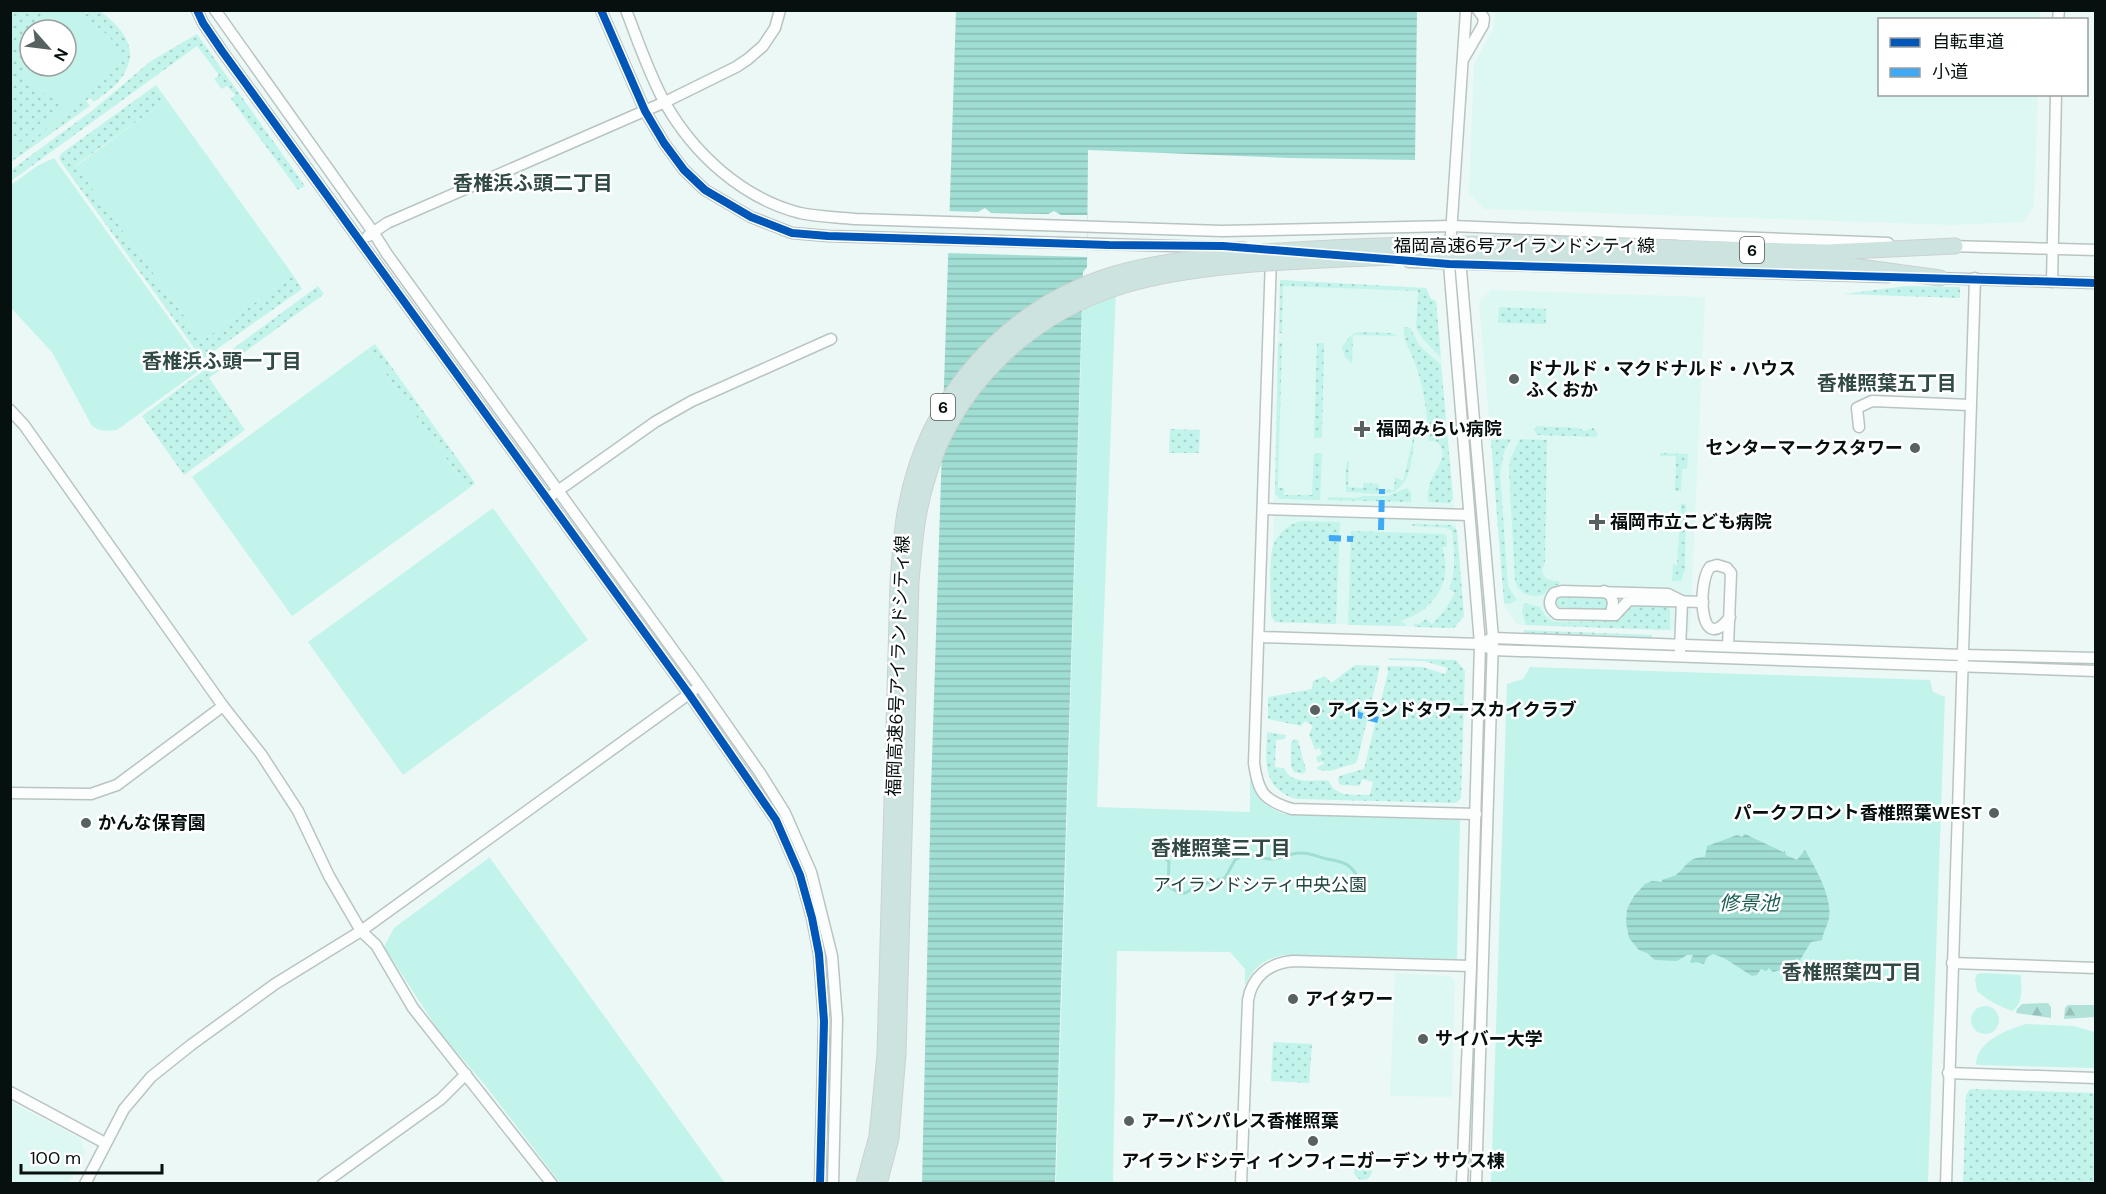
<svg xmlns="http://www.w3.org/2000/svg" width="2106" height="1194" font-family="'DM Sans','Noto Sans JP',sans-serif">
<defs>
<pattern id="grass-dots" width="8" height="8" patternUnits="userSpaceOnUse" patternTransform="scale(1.5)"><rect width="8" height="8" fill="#c2f4ec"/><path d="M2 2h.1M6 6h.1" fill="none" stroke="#a5d0c9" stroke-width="1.8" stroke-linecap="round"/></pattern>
<pattern id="forest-firs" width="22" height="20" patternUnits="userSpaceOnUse" patternTransform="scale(1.5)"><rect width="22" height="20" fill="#b1e2da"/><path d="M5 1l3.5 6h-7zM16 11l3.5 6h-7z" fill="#97c1ba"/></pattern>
<pattern id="water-rules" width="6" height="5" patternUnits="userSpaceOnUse" patternTransform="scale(1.5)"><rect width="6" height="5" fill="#a0ddd3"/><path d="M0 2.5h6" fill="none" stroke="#88bdb4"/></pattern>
</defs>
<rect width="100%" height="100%" fill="#ecf8f6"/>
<g fill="#ddf8f3">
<polygon points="1495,11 2040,11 2040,19 1880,20 1880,94 2038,95 2034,206 2023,222 1951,225 1484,209 1469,193 1474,64 1494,27"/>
<polygon points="1280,280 1426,288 1431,299 1436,301 1464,616 1454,628 1275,622 1271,616"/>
<polygon points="1491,290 1705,297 1690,631 1518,625 1505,608 1479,302"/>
<polygon points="1395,973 1450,976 1455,981 1452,1097 1390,1096"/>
<polygon points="11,1102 81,1139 85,1153 69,1183 11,1183"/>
</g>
<g fill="url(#grass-dots)" fill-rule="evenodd">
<path d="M10,11H84L87,14L89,11H100C124,29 143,52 119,81C113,89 102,95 94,102L90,98L86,101L90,106L11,162ZM30,30H66V66H30Z"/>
<polygon points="197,34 305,186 298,190 231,99 235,95 227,86 222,89 214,79 219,75 197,46 11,181 11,170 93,110 151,61"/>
<polygon points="156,85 167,100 76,165 202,341 293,275 302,289 204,358 200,356 61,162 59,157 62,153"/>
<polygon points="1280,280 1426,288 1431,299 1436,301 1441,358 1423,339 1416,328 1418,291 1283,286 1282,333 1279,333"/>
<polygon points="318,286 324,294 209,378 245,430 184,475 142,416"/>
<polygon points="1907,286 1960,287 1960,298 1843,294"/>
<polygon points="1499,307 1546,309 1546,324 1498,323"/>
<path d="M1404,327L1410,328L1420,346L1441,365L1453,498L1450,503L1428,502C1428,498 1428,491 1429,487C1432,471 1453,455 1436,441H1429C1427,412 1424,385 1413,358C1409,347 1402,339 1404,327Z"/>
<polygon points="1357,332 1390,333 1399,336 1353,335 1352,364 1345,357 1342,347 1350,336"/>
<polygon points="1278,343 1282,343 1278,488 1284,488 1284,495 1312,495 1314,454 1322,453 1320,500 1280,499 1275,493"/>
<polygon points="1317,343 1324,343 1322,438 1314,438"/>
<polygon points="375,344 475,483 468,489 368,349"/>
<polygon points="1536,426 1578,428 1585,431 1593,428 1598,433 1596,437 1537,435 1534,430"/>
<polygon points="1170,429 1200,430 1199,453 1169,453"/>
<path d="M1414,435L1415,436C1412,453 1412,484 1393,492C1383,496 1358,492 1346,492C1346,481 1345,471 1347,461H1349L1348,487L1363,488V483L1379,484V489L1394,490L1395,477L1403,481Z"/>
<polygon points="1511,439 1504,452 1500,473 1508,586 1517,600 1509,604 1504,603 1491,440"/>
<path d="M1520,439L1547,440L1545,561L1542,570C1543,579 1550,581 1559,581L1560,584L1548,589L1543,595C1531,598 1519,594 1515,581L1509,472L1510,460Z"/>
<polygon points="1660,453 1688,454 1687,469 1682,469 1681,491 1675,491 1676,456 1660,456"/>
<polygon points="1407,488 1411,492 1411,502 1327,500 1328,497 1355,498 1364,496 1388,496"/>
<polygon points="1681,504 1686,504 1685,569 1681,581 1672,581 1673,564 1677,565"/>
<path d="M1301,521L1340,522L1336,624L1275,622L1271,616C1271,598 1269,565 1272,550C1275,536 1288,524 1301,521Z"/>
<path d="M1412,524L1451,525L1457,530L1464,616L1454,628L1414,627V624H1419L1426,619L1432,624L1445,610L1455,593L1449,589C1457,570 1454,551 1452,531L1447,528L1413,526Z"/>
<path d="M1351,531L1444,534L1447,537V547H1442C1455,581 1432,614 1398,621L1406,624V626L1348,625Z"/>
<polygon points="1558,595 1609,597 1609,610 1596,611 1596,609 1558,607 1559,611 1555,608 1554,600"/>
<polygon points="1524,603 1540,607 1546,617 1554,622 1616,621 1630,606 1668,607 1670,610 1670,630 1526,625 1522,612"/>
<polygon points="1524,630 1652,635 1652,640 1524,635"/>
<path d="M1389,658L1456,660L1465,671L1461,798L1456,803L1297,799C1261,789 1266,761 1267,732L1286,735L1285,739L1276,740L1275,767L1284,768C1292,786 1313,779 1329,781C1335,798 1355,794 1370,795L1373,782L1363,779L1359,786L1342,785L1339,784L1338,779L1339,776L1364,769L1388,672L1387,666L1423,667L1445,674L1448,668L1424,661L1389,660Z"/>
<polygon points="1355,665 1380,666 1358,758 1356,763 1330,771 1318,770 1317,767 1324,764 1322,761 1318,763 1316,757 1322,754 1319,748 1315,750 1309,734 1313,726 1305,721 1301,726 1268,719 1268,697 1312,689 1313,681 1325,676 1331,683"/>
<polygon points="1295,739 1298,740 1306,770 1303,774 1294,772 1291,766 1291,743"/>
<polygon points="1483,749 1485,749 1473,1121 1471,1121"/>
<polygon points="1273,1042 1312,1044 1309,1083 1271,1081"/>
<polygon points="1970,1089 2095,1093 2095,1183 1963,1183 1966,1095"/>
<circle cx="1363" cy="1171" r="9"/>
</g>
<g fill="url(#forest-firs)">
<polygon points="2048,1003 2051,1007 2051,1018 2016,1013 2017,1009 2022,1004"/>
<polygon points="2068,1005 2095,1005 2095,1017 2064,1019 2065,1008"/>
</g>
<g fill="#c2f4ec" fill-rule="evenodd">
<path d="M55,11C61,10 68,10 74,10C80,12 87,19 93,23C117,42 132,55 104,81L21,150L11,155V147L18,144L61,104C53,98 44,94 36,88C17,72 16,41 35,24C41,18 49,16 55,11ZM30,30H66V66H30Z"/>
<polygon points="167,100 293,275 202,341 76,166"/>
<path d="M54,158L204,367L117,430C107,431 100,432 92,426L52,352L11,308V185L37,166Z"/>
<path d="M1083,287H1116L1097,807L1250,812V774C1255,799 1261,804 1284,814L1460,820L1457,959L1284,955C1264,959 1254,967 1245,985V969L1230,952L1117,951L1113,1183L1056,1184Z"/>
<polygon points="368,349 468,489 292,616 192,477"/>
<polygon points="493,508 588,640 403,775 308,642"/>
<polygon points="1530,667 1930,680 1933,692 1945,697 1928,1183 1491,1184 1507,684 1523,679"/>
<polygon points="490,857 490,858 725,1183 560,1183 485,1085 440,1033 384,947 394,928"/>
<path d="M1983,973L2021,975C2021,988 2024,1001 2013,1011C2000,1007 1987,1000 1977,991L1975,979L1977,974Z"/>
<circle cx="1985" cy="1020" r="14"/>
<path d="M2026,1024L2073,1026L2095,1032V1068L1978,1065L1976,1064C1976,1041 2009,1029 2026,1024Z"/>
</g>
<g fill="url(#water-rules)">
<polygon points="956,11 1417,11 1415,160 1289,158 1088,150 1087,267 1083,272 1055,1183 922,1184 931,790"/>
<path d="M1745,834L1783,852L1785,851L1786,855L1797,860L1805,850C1815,867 1835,901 1828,922C1826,928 1823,933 1822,940L1811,942L1797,965L1773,972L1769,968L1766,971L1761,969L1757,975L1752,976L1724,958L1713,954L1707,957L1704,964L1696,962L1692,963L1690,962L1693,955H1687L1677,961L1655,960L1647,953L1639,950L1629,938L1626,922L1627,909L1634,896L1645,884L1652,881L1662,882V880C1666,878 1673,877 1676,875C1687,866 1688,857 1705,857L1707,846L1737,835L1742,837Z"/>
</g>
<polygon fill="#ecf8f6" points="985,208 991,213 1048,214 1054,211 1061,215 1087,215 1087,257 945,253 947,211 978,212"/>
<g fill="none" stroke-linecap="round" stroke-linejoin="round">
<path stroke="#a0ddd3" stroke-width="3" d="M1164,857L1169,862L1168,886L1179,893H1185L1200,885L1225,878L1235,860L1243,855C1253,855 1262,859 1272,859C1281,859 1290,853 1299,853C1310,852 1317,857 1327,859C1342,862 1350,862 1358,878"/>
<defs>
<g id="minor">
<polyline points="197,10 203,23 222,51 689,694 776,820 800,875 812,918 819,954 824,1021 820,1184"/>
<polyline points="215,10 373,232 387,254 700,687 760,773 785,813 811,872 832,956 837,1019 833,1184"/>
<polyline points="601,10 645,111 664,143 684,170 705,190 751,217 792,233 828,236 1244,248"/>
<path d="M626,10C638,41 649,74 665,103C694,154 742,198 800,213C818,217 837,217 855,219L1222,231L1452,226L1888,243"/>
<polyline points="2058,20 2059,10"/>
<polyline points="1464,58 1483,25 1484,18 1478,10"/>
<polyline points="368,236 387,223 665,102 736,67 748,59 763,46 775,28 780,10"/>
<polyline points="1949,246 2096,250"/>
<path d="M1271,258L1254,763C1258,792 1263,800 1292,809L1476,814"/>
<polyline points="1460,259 1493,638 1476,1184"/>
<polyline points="1409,262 1888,277"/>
<polyline points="1934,278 2096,283"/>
<polyline points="2052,282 2056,94"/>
<polyline points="10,410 24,425 223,706 261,754 298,811 329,876 361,931 376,945 413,1008 552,1184"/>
<polyline points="1859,427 1857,408 1872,401 1970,405"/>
<polyline points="552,495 655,422 692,401 831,339"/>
<polyline points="1263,509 1469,515"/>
<polyline points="1604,591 1611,596 1613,602 1611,615"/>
<path d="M1682,601L1668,594L1562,591L1554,593C1548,601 1548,607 1557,614L1615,615L1629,600L1703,602"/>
<polyline points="1259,637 1480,644 1493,650 2096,671"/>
<polyline points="1488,640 1493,638 1962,655 2096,658"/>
<path d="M1728,646L1731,573L1727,568L1717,565L1710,567C1697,583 1699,658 1730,617"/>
<polyline points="1680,651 1682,601"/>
<polyline points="10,793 91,794 117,785 223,706"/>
<polyline points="1952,963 2096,968"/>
<polyline points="1948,1073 2096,1078"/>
<polyline points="10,1092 105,1143"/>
<polyline points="85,1184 124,1109 151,1077 191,1045 275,984 361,931 693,691"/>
<polyline points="323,1184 441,1099 466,1074"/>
<path d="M1241,1184L1248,1000C1252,976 1270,963 1293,961L1471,966"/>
<polyline points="1462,1184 1471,966 1480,644 1449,264 1466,10"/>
<polyline points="1946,1184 1975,278"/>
</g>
<g id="highway">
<polyline points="1677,248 1828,252 1955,246"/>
<polyline points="1676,259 1830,263 1940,278"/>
</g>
</defs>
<use href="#minor" stroke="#b9c4c2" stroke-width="13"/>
<use href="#highway" stroke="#cbd2d1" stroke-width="17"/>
<use href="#minor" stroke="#fcfefe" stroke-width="10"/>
<use href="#highway" stroke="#cde3e0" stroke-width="15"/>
<defs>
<g id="highway-bridge">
<path d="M864,1184L877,1136L885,1054L898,581C900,557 901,532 906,508C926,397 1006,307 1115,274C1181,255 1262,252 1331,248C1447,242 1561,243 1677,248"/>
<path d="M879,1184L891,1138L898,1054L911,582C914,548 916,516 926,483C952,388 1028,315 1122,286C1187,266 1275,262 1343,259C1395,257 1448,254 1500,254C1559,254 1617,257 1676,259"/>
</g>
</defs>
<use href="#highway-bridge" stroke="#cbd2d1" stroke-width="17" stroke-linecap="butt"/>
<use href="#highway-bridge" stroke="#cde3e0" stroke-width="15"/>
<g stroke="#3fa9f5" stroke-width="6" stroke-dasharray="12 6" stroke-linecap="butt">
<polyline points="1381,530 1382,489"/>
<polyline points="1329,538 1353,539"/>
<polyline points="1351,713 1378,720"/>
</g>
<defs>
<g id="cycleway">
<polyline points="197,10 203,23 222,51 689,694 776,820 800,875 812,918 819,954 824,1021 820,1184"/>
<polyline points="601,10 645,111 664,143 684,170 705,190 751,217 792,233 828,236 1109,245 1223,246 1449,264 2096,283"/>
</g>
</defs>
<use href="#cycleway" stroke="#fff" stroke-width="11"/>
<use href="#cycleway" stroke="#0057b8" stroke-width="8"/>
</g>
<g fill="#566160" stroke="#fff" stroke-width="2">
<circle cx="1514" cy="379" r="6"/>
<path d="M1359 420h6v6h6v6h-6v6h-6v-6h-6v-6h6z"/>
<circle cx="1915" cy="448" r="6"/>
<path d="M1594 513h6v6h6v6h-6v6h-6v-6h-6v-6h6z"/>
<circle cx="1315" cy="710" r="6"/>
<circle cx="1994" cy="813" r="6"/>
<circle cx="86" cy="823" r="6"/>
<circle cx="1293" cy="999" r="6"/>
<circle cx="1423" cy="1039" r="6"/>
<circle cx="1129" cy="1121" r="6"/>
<circle cx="1313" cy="1141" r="6"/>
</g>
<g text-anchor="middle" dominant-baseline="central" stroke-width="5" stroke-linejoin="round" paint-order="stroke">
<g fill="#fff" stroke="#515857" stroke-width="1.5">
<rect x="1740" y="237" width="24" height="26" rx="4.5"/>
<rect x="931" y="394" width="24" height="26" rx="4.5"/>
</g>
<g font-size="16" font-weight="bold" fill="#06100f">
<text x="1752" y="250">6</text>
<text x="943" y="407">6</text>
</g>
<g font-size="18" fill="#06100f" stroke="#fff">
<text x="1524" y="246">福岡高速6号アイランドシティ線</text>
<text transform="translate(898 666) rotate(-88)">福岡高速6号アイランドシティ線</text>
</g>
<g font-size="18" font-weight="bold" fill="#06100f" stroke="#fff" text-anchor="start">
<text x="1526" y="369">ドナルド・マクドナルド・ハウス<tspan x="1526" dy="21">ふくおか</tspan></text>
<text x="1376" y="429">福岡みらい病院</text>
<text x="1903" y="448" text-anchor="end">センターマークスタワー</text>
<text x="1610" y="522">福岡市立こども病院</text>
<text x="1327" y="710">アイランドタワースカイクラブ</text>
<text x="1982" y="813" text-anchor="end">パークフロント香椎照葉WEST</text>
<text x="98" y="823">かんな保育園</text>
<text x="1305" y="999">アイタワー</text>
<text x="1435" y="1039">サイバー大学</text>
<text x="1141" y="1121">アーバンパレス香椎照葉</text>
<text x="1313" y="1161" text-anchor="middle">アイランドシティ インフィニガーデン サウス棟</text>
</g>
<g font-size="18" fill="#214741" stroke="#fff">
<text x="1260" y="885">アイランドシティ中央公園</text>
</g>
<g font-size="20" font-weight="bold" fill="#314a46" stroke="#fff">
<text x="533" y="183">香椎浜ふ頭二丁目</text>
<text x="222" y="361">香椎浜ふ頭一丁目</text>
<text x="1887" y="383">香椎照葉五丁目</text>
<text x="1221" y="848">香椎照葉三丁目</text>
<text x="1852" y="972">香椎照葉四丁目</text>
</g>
<g font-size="20" font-style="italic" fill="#1b5e55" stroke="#fff">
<text x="1749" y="903">修景池</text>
</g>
</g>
<rect width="2106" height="1194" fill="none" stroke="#06100f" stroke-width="24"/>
<rect x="1878" y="18" width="210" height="78" fill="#ffffff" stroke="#9b9f9f" stroke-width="1.5"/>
<rect x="1890" y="38" width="30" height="9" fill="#0057b8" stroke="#9b9f9f" stroke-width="1.5"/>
<text x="1932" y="48" font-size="18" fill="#06100f">自転車道</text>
<rect x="1890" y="68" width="30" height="9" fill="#3fa9f5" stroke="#9b9f9f" stroke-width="1.5"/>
<text x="1932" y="78" font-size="18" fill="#06100f">小道</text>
<g transform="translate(48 48) rotate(118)"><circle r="28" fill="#ffffff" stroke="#9b9f9f" stroke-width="1.5"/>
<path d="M0-4.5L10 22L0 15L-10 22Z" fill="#566160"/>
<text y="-9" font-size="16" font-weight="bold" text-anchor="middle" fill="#06100f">N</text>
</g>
<path d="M21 1164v9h141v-9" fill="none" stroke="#06100f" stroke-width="3"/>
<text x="30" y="1164" font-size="18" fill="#06100f" stroke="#ffffff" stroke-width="4.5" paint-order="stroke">100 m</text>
</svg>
